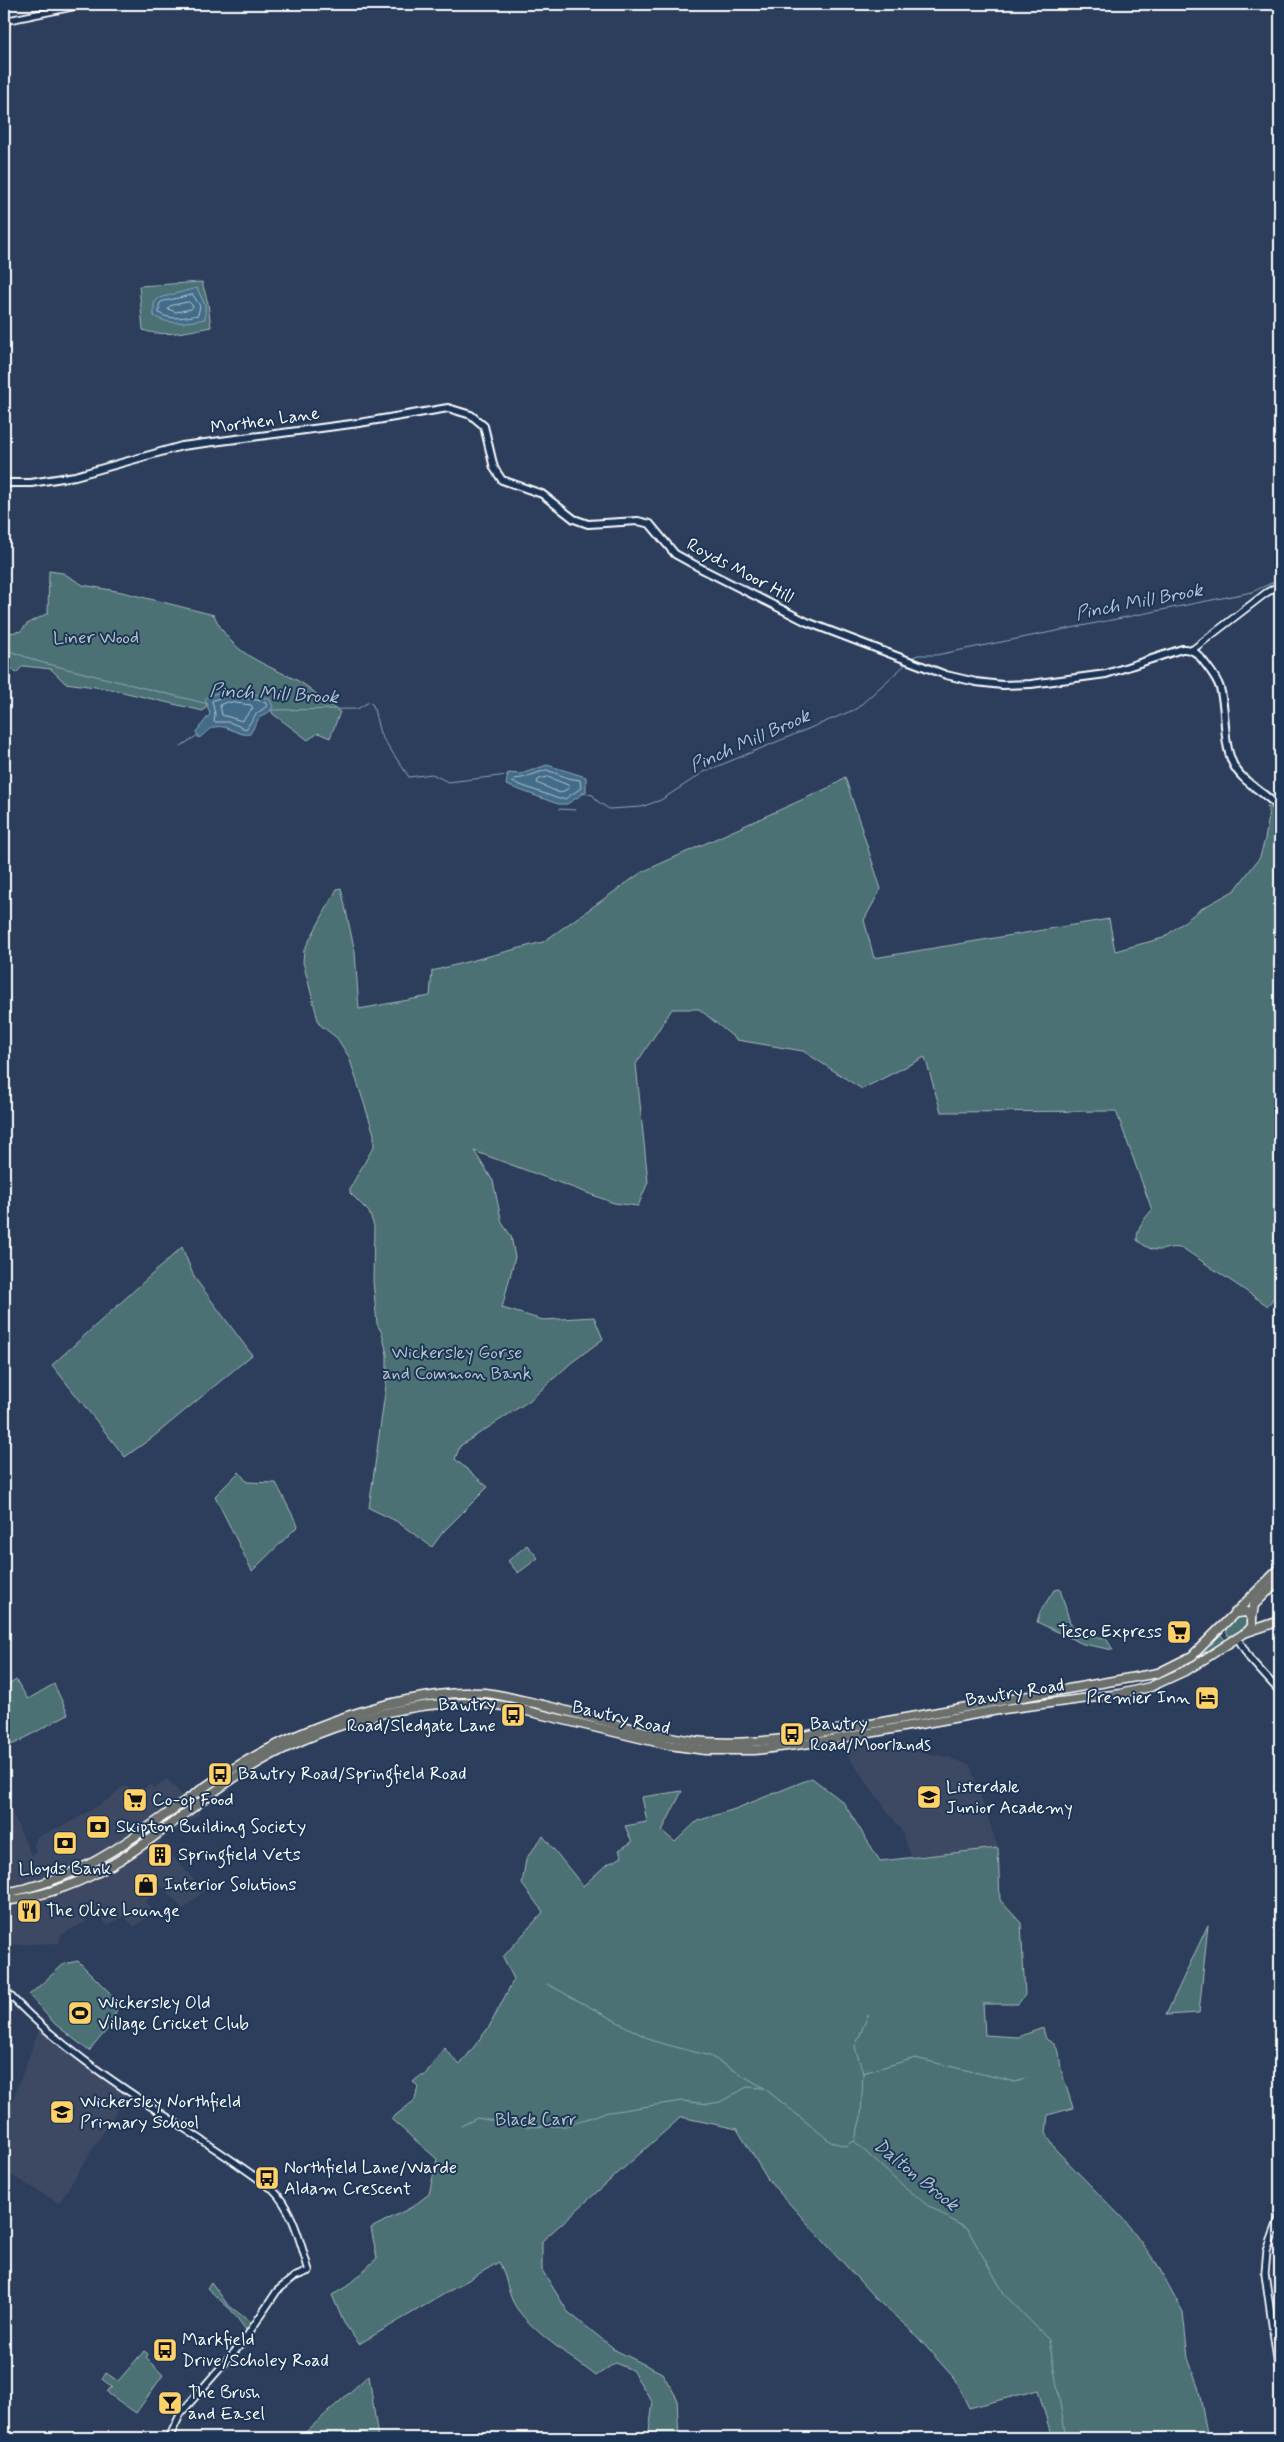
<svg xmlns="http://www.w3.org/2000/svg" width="1284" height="2442" font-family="Mynerve,sans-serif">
<rect width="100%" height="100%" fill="#2c3e5c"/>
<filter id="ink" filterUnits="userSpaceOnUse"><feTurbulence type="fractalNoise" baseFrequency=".02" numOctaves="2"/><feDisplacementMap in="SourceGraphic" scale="10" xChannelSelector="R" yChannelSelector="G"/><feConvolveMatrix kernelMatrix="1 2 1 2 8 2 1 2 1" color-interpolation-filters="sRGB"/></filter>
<g filter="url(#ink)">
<g fill="#3d4963">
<polygon points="862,1742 904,1744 922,1753 951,1757 951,1759 970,1765 998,1848 911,1856 901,1830 844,1751 845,1744"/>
<polygon points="167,1779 200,1814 159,1841 204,1891 183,1909 162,1886 145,1902 154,1912 134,1927 124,1916 107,1925 90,1903 76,1906 87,1921 61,1935 59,1943 4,1945 4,1795 31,1855 36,1854 34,1845 37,1837 71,1822 109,1799 123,1786 132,1788 138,1794 149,1784 154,1789"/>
<polygon points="39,2030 128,2093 59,2203 4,2171 4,2123"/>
</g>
<g fill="#4b7174" stroke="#a5b8ba">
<path d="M202,282L208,303L211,327C189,331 164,338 143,330L139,286Z"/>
<path d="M49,571L63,573L83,585L122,592L214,615C232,656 265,663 300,682C314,690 325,703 340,712L330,738L318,733L308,740L273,714L265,700H210L203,711L110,689L65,683L51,669L23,666L16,673L4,661V634L21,631L27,624L48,613Z"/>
<path d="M845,777L881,889L864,920L874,958L1109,919L1115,951L1163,938L1201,909L1235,890L1260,857L1265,839L1269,816L1267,807L1280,811V1288L1268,1306L1184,1249C1163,1243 1161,1260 1137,1240C1137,1227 1144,1219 1152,1210L1116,1111L941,1112L925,1057L862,1089L803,1051L737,1040L699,1009H672L636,1064L648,1182L638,1206L614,1203L474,1151L493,1181L502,1223L511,1236L515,1257L502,1308L543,1320L594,1317L603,1339L571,1363L529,1401L460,1446L455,1459L488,1487L443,1532L432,1547L396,1521L369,1508L387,1378V1354L382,1333L377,1324L373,1281L374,1226L369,1212L350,1193V1188L374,1146V1134L349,1057L337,1038L319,1024L303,962L304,950L337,889L341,888L355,952L359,1009L430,996L432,971L543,942L642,872L828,788Z"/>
<polygon points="182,1247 194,1277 252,1355 153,1437 125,1457 52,1365"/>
<polygon points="239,1472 247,1482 276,1483 298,1526 252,1571 215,1496"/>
<polygon points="527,1545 538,1558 518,1573 508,1561"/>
<polygon points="1060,1589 1070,1623 1082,1635 1106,1638 1113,1650 1083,1644 1037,1622 1040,1612 1054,1590"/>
<polygon points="1243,1616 1248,1620 1247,1628 1235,1635 1228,1636 1226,1628 1237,1617"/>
<path d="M1220,1634L1225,1640C1207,1657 1185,1667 1163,1679L1161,1675L1191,1660Z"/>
<polygon points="16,1680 28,1699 54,1684 68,1714 16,1743 4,1747 4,1688"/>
<path d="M812,1778L843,1802L880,1861L998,1848L1000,1900L1021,1923L1025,1995L1018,2004H983L985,2035L1018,2037L1043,2028L1046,2039L1054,2044L1059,2052L1061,2070L1073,2108L1048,2115L1046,2132L1056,2150L1126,2222L1157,2264L1183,2312L1188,2358L1198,2386L1208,2438H1052L1038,2390L969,2408L954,2378L913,2332L877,2300L768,2180L737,2129L681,2117L542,2241V2270L568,2312L617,2351L662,2373L677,2398L679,2438H648L653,2403L632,2370L615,2363L596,2376C572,2357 527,2329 513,2302C507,2289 506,2275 499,2262L359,2344L344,2323L332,2295L346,2287L377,2258L371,2228L412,2207L429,2194L437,2159L391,2119L415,2100L418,2086L413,2082L420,2076H424L444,2048L460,2065L489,2027L514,1979L503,1957L543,1912L522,1884L526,1859L543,1836L583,1886L606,1865L622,1857L619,1850L632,1842L625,1826L647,1822L642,1797L682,1791L662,1831L675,1842L697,1821L735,1809Z"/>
<polygon points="200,1795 202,1798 135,1848 94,1871 89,1869 131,1846"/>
<polygon points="1208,1925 1199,2013 1166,2015"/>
<polygon points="78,1961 119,2002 112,2024 89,2051 55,2024 29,1995 64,1964"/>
<polygon points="211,2282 228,2305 252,2323 246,2330 231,2310 207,2288"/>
<polygon points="144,2351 148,2354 146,2358 163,2375 136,2413 109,2394 107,2391 112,2387 102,2379 106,2373 118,2381"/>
<polygon points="369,2375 378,2438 299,2438"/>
</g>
<g fill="#426c89" stroke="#8ea7b8">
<path d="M197,288L205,305V319C187,322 170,326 154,316V303L159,298Z"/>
<path d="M227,691L258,695L270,700L273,707L269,712L259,718L250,734C238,737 226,722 212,728C208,729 203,736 199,738L196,732L210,714L205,699L210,695Z"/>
<polygon points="547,765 586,777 586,792 567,804 558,804 506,785 508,773 521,774"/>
</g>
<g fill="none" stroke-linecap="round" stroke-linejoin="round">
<g stroke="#b3c4d0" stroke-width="1">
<path d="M193,295L200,306L198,315C186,317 170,321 159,313V305L161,302Z"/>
<polygon points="189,302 193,306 191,309 176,312 168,309 170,306"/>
<polygon points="227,696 257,700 266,703 267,706 256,714 246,729 229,722 214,722 215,714 212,701"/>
<polygon points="228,702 251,705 253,708 242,721 222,715 220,705"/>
<polygon points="547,770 568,778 580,780 581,788 565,799 559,799 512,782 514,779 522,778"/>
<polygon points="548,777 568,785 569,788 560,793 537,783 538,780"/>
</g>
<g stroke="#8ea7b8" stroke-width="1">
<polyline points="4,649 40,662 208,704"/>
<polyline points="911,658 918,655 936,655 1252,592 1280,579"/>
<polyline points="271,710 357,709 369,702 373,705 380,734 409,777 432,774 448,782 508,775"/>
<polyline points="181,746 198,735"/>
<polyline points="582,793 593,795 597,801 609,809 641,807 661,800 704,772 856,709 907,663"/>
<polyline points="559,809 575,810"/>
<polyline points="547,1984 653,2041 710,2056 764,2088"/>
<polyline points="863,2073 915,2058 1016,2082 1027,2078"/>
<polyline points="461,2126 477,2118 528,2127 567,2126 603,2113 682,2101 708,2104 720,2102 747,2087 764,2088 831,2142 846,2146 854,2141 895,2179 927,2205 968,2230 1005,2295 1049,2340 1066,2438"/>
<polyline points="855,2140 861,2117 863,2073 855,2047 868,2015"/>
</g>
<defs>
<g id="tertiary">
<polyline points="4,21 86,4"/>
<polyline points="1192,650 1266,593 1280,585"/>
<polyline points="1237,1637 1250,1659 1280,1692"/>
<path d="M4,1989C79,2071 184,2122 272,2189C294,2211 300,2242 309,2271L294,2277L277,2291L243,2342L181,2413L169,2438"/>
<polyline points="1280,2216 1267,2251 1265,2273 1280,2381"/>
</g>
<path id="secondary" d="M4,483H31L75,476L182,446L359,423L448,408L471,415L484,426L494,468L502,480L542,494L574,519L588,524L638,521L650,524L675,554L704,570L807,622L946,675L976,682L1002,685L1031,684L1106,674L1182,649C1192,648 1198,654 1204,662C1210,670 1217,678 1220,688C1227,712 1222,741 1233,764C1242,783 1267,793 1280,809"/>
<g id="primary">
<polyline points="1252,1618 1254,1605 1280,1579"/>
<polyline points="1247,1632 1280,1621"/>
<path d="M4,1893C96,1877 147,1825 221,1776C271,1744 327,1720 384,1705C416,1697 451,1691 485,1693C504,1695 524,1701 543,1705C593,1717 643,1734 695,1741C727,1745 760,1742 792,1738L1158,1673L1192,1656L1280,1568"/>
<path d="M4,1901C104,1890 155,1831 234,1778C307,1728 422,1691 510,1707L669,1745L705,1750H755L819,1742L1004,1709L1120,1694L1150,1687L1189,1669L1248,1631L1252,1626V1618L1247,1612L1237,1613"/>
</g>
</defs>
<use href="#tertiary" stroke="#fff" stroke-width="9"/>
<use href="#secondary" stroke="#fff" stroke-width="10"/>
<use href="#primary" stroke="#fff" stroke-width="11"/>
<use href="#tertiary" stroke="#1d3557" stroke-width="5.5"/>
<use href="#secondary" stroke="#1d3557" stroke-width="6"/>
<use href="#primary" stroke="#6c706d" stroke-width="8"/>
</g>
</g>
<defs>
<symbol id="supermarket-square" viewBox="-11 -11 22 22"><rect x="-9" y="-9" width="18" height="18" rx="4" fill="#ffd166" stroke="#1d3557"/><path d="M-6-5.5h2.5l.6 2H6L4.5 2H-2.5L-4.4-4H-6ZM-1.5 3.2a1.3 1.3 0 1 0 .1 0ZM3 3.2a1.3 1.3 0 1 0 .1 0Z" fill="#111"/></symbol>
<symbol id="hotel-square" viewBox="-11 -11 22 22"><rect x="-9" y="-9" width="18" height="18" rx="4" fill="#ffd166" stroke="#1d3557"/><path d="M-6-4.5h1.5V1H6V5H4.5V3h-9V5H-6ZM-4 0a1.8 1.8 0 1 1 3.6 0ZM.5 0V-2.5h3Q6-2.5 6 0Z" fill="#111"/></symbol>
<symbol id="bus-square" viewBox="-11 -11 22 22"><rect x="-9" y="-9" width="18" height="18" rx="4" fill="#ffd166" stroke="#1d3557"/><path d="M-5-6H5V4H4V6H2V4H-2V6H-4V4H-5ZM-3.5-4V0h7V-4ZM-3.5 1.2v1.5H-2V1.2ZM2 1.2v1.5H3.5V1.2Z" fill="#111"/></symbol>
<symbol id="school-square" viewBox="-11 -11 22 22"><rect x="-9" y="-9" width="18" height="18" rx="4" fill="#ffd166" stroke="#1d3557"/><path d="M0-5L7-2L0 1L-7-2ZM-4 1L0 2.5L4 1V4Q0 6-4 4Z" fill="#111"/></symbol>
<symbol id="bank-square" viewBox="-11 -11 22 22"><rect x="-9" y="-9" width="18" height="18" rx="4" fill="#ffd166" stroke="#1d3557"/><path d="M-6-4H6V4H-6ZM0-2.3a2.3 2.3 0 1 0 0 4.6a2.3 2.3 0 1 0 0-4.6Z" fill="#111"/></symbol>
<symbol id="building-square" viewBox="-11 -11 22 22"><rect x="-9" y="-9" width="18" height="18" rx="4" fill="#ffd166" stroke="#1d3557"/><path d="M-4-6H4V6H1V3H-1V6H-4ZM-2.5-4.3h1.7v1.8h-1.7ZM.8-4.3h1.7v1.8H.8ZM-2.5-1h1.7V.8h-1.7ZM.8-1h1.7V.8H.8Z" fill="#111"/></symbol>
<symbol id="shop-square" viewBox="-11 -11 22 22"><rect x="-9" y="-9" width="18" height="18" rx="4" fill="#ffd166" stroke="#1d3557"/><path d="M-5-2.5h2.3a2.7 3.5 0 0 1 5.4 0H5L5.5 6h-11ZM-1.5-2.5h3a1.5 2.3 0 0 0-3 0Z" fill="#111"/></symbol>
<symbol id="restaurant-square" viewBox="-11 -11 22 22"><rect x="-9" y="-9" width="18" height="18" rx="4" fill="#ffd166" stroke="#1d3557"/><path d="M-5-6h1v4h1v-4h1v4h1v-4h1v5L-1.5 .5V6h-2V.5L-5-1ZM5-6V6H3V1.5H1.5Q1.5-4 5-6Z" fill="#111"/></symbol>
<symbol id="stadium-square" viewBox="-11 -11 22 22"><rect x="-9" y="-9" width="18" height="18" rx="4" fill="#ffd166" stroke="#1d3557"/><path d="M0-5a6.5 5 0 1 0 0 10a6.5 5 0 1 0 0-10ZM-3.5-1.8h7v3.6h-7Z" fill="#111"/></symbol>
<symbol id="bar-square" viewBox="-11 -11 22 22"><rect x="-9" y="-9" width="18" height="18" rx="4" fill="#ffd166" stroke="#1d3557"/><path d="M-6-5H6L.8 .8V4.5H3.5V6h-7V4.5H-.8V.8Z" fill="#111"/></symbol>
</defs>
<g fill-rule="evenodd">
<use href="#supermarket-square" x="1165" y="1618" width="28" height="28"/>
<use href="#hotel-square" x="1193" y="1684" width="28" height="28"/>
<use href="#bus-square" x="499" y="1701" width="28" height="28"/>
<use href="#bus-square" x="778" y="1720" width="28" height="28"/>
<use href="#bus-square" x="206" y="1760" width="28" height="28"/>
<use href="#school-square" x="915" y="1783" width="28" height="28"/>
<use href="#supermarket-square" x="121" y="1786" width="28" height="28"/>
<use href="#bank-square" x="84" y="1813" width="28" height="28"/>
<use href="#bank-square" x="51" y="1829" width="28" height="28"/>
<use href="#building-square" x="146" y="1841" width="28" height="28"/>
<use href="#shop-square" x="132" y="1871" width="28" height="28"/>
<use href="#restaurant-square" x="15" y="1897" width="28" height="28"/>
<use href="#stadium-square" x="66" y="1999" width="28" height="28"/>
<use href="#school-square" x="48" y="2098" width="28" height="28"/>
<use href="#bus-square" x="253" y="2164" width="28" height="28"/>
<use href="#bus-square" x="151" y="2336" width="28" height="28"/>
<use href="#bar-square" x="156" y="2389" width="28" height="28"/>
</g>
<g text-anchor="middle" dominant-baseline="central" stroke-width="4" stroke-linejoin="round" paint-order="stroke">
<g font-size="18" fill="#fff" stroke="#1d3557">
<text transform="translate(265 421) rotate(-8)">Morthen Lane</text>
<text transform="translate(740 571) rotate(28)">Royds Moor Hill</text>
<text transform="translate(1015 1693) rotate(-9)">Bawtry Road</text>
<text transform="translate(621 1718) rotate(13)">Bawtry Road</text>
</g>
<g font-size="18" fill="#b7c6c7" stroke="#1d3557">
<text x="96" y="638">Liner Wood</text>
<text x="457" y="1353">Wickersley Gorse<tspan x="457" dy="21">and Common Bank</tspan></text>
<text x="536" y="2120">Black Carr</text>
</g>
<g font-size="18" fill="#fff" stroke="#1d3557" text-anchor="start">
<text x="1162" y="1632" text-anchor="end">Tesco Express</text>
<text x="1190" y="1698" text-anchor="end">Premier Inn</text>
<text x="496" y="1705" text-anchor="end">Bawtry<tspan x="496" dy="21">Road/Sledgate Lane</tspan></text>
<text x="810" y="1724">Bawtry<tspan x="810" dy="21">Road/Moorlands</tspan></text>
<text x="238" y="1774">Bawtry Road/Springfield Road</text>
<text x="946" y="1787">Listerdale<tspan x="946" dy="21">Junior Academy</tspan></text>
<text x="152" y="1800">Co-op Food</text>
<text x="116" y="1827">Skipton Building Society</text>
<text x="178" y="1855">Springfield Vets</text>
<text x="65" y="1869" text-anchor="middle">Lloyds Bank</text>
<text x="164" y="1885">Interior Solutions</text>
<text x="46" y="1911">The Olive Lounge</text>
<text x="98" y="2003">Wickersley Old<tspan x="98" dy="21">Village Cricket Club</tspan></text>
<text x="80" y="2102">Wickersley Northfield<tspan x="80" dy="21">Primary School</tspan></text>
<text x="284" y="2168">Northfield Lane/Warde<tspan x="284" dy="21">Aldam Crescent</tspan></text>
<text x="182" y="2340">Markfield<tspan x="182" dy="21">Drive/Scholey Road</tspan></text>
<text x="188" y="2393">The Brush<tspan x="188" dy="21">and Easel</tspan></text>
</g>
<g font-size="19" font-style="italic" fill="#b3c4d0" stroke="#1d3557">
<text transform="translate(1139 602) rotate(-11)">Pinch Mill Brook</text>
<text transform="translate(274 694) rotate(3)">Pinch Mill Brook</text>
<text transform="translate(750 741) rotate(-24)">Pinch Mill Brook</text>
<text transform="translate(916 2175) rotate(39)">Dalton Brook</text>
</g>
</g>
<rect width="1284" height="2442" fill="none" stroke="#1d3557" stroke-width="20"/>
<rect x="10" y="10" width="1264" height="2422" fill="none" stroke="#fff" stroke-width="2" filter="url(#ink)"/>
</svg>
